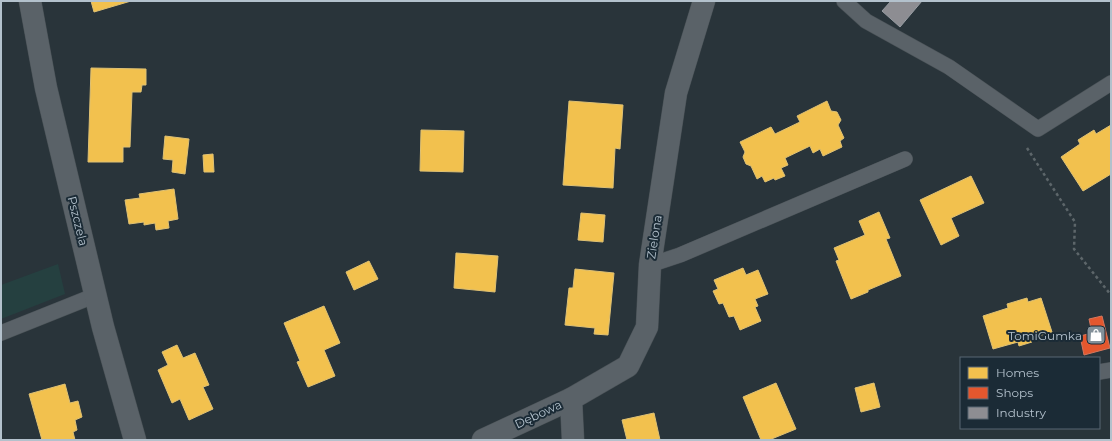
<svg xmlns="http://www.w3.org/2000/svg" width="1112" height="441" font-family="Montserrat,sans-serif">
<rect width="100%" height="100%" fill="#29343a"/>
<polygon fill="#254040" points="58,264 65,294 1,319 1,285"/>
<g fill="#f2c14e" stroke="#dfc174">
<polygon points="91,1 131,1 94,12"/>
<polygon points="91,68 146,69 146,85 142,85 141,92 132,92 130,147 123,147 123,162 88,162"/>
<polygon points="569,101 623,105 620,149 615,148 613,188 563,185"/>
<polygon points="827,101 831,111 837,112 841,120 838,125 844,138 840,141 842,147 823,156 820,149 813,153 810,146 785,158 788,165 781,168 785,176 775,180 774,178 765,182 762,176 757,179 751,166 746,164 743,157 745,152 740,142 771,127 775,134 800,122 797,116"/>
<polygon points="1111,125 1111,174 1083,191 1061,157 1080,144 1078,140 1094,130 1096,134"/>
<polygon points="421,130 464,131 463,172 420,171"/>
<polygon points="165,136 189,139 185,174 172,172 173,160 163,159"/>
<polygon points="213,154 214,172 204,172 203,155"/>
<polygon points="971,176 984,203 951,218 959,236 941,245 920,200"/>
<polygon points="174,189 178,219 168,221 169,228 156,230 155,223 144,225 144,222 129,224 125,200 140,198 139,194"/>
<polygon points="879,212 890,238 886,239 901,276 868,290 868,292 851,299 836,261 839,260 834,248 865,235 859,221"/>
<polygon points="581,213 605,215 603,242 578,240"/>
<polygon points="456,253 498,256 495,292 454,288"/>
<polygon points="369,261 378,279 354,290 346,272"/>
<polygon points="743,268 746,275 758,270 768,294 755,299 758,306 755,307 761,321 740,330 734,316 729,317 723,303 719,304 713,291 718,289 714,280"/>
<polygon points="575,269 614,273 608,335 594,334 595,328 565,325 569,288 573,288"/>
<polygon points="1027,298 1028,302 1041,298 1052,332 1031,338 1032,342 1019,346 1018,342 993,349 983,316 1008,308 1007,304"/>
<polygon points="324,306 340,343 324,350 335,376 308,387 297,362 300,361 284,323"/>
<polygon points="177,345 183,358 195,353 209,385 203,387 213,409 189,420 180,399 172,403 158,370 168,365 162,352"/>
<polygon points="776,383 796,429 769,440 761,440 743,397"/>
<polygon points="874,383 880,407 861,412 855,388"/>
<polygon points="65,384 70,403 78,401 82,417 75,420 77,430 73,432 75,440 46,440 46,439 42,440 29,394"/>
<polygon points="654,413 660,440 627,440 622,420"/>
</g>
<polygon fill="#e4572e" stroke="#d5775d" points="1102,316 1110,348 1084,355 1080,336 1092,333 1089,319"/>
<polygon fill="#8d8d92" stroke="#989da3" points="891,1 922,1 900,27 882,11"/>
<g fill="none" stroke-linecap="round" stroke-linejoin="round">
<defs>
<g id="lane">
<polyline points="844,1 866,21 949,67 1038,129 1111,83"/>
<polyline points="650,265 680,255 905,159"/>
<polyline points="1,333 96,295"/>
<polyline points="1099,372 1111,370"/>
</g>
<g id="street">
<polyline points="30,1 46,88 103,327 135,440"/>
<polyline points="483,440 571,399"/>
<polyline points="573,440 571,399 628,366 647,327 650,265 676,93 704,1"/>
</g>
</defs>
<use href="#lane" stroke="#485055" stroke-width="16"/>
<use href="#street" stroke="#485055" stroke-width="23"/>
<polyline stroke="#5d666a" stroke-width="2.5" stroke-dasharray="3 3" stroke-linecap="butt" points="1027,148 1075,222 1074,249 1111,295"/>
<use href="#lane" stroke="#5a6268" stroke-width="15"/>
<use href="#street" stroke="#5a6268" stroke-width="22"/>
</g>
<defs>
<symbol id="shop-square" viewBox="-11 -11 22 22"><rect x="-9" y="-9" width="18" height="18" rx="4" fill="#839099" stroke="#1b2b36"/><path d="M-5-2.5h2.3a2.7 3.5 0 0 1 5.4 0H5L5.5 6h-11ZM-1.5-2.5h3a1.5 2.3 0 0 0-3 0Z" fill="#fff"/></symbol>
</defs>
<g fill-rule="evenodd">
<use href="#shop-square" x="1085" y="324" width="22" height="22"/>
</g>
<g text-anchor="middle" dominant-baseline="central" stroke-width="4" stroke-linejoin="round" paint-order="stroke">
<g font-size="12" fill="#b3c1cc" stroke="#1b2b36">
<text transform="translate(78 221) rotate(76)">Pszczela</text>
<text transform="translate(654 237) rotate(-81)">Zielona</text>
<text transform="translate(538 414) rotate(-25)">Dębowa</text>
</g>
<g font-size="12" fill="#b3c1cc" stroke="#1b2b36" text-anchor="end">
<text x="1082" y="335">TomiGumka</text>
</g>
</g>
<rect width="1112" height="441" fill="none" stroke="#b3c1cc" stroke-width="4"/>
<rect x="960" y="357" width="140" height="72" fill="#1b2b36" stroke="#586772"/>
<rect x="968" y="367" width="20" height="12" fill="#f2c14e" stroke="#586772"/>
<text x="996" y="377" font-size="12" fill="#b3c1cc">Homes</text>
<rect x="968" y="387" width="20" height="12" fill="#e4572e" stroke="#586772"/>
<text x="996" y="397" font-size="12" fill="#b3c1cc">Shops</text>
<rect x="968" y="407" width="20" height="12" fill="#8d8d92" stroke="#586772"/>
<text x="996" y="417" font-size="12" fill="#b3c1cc">Industry</text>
</svg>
